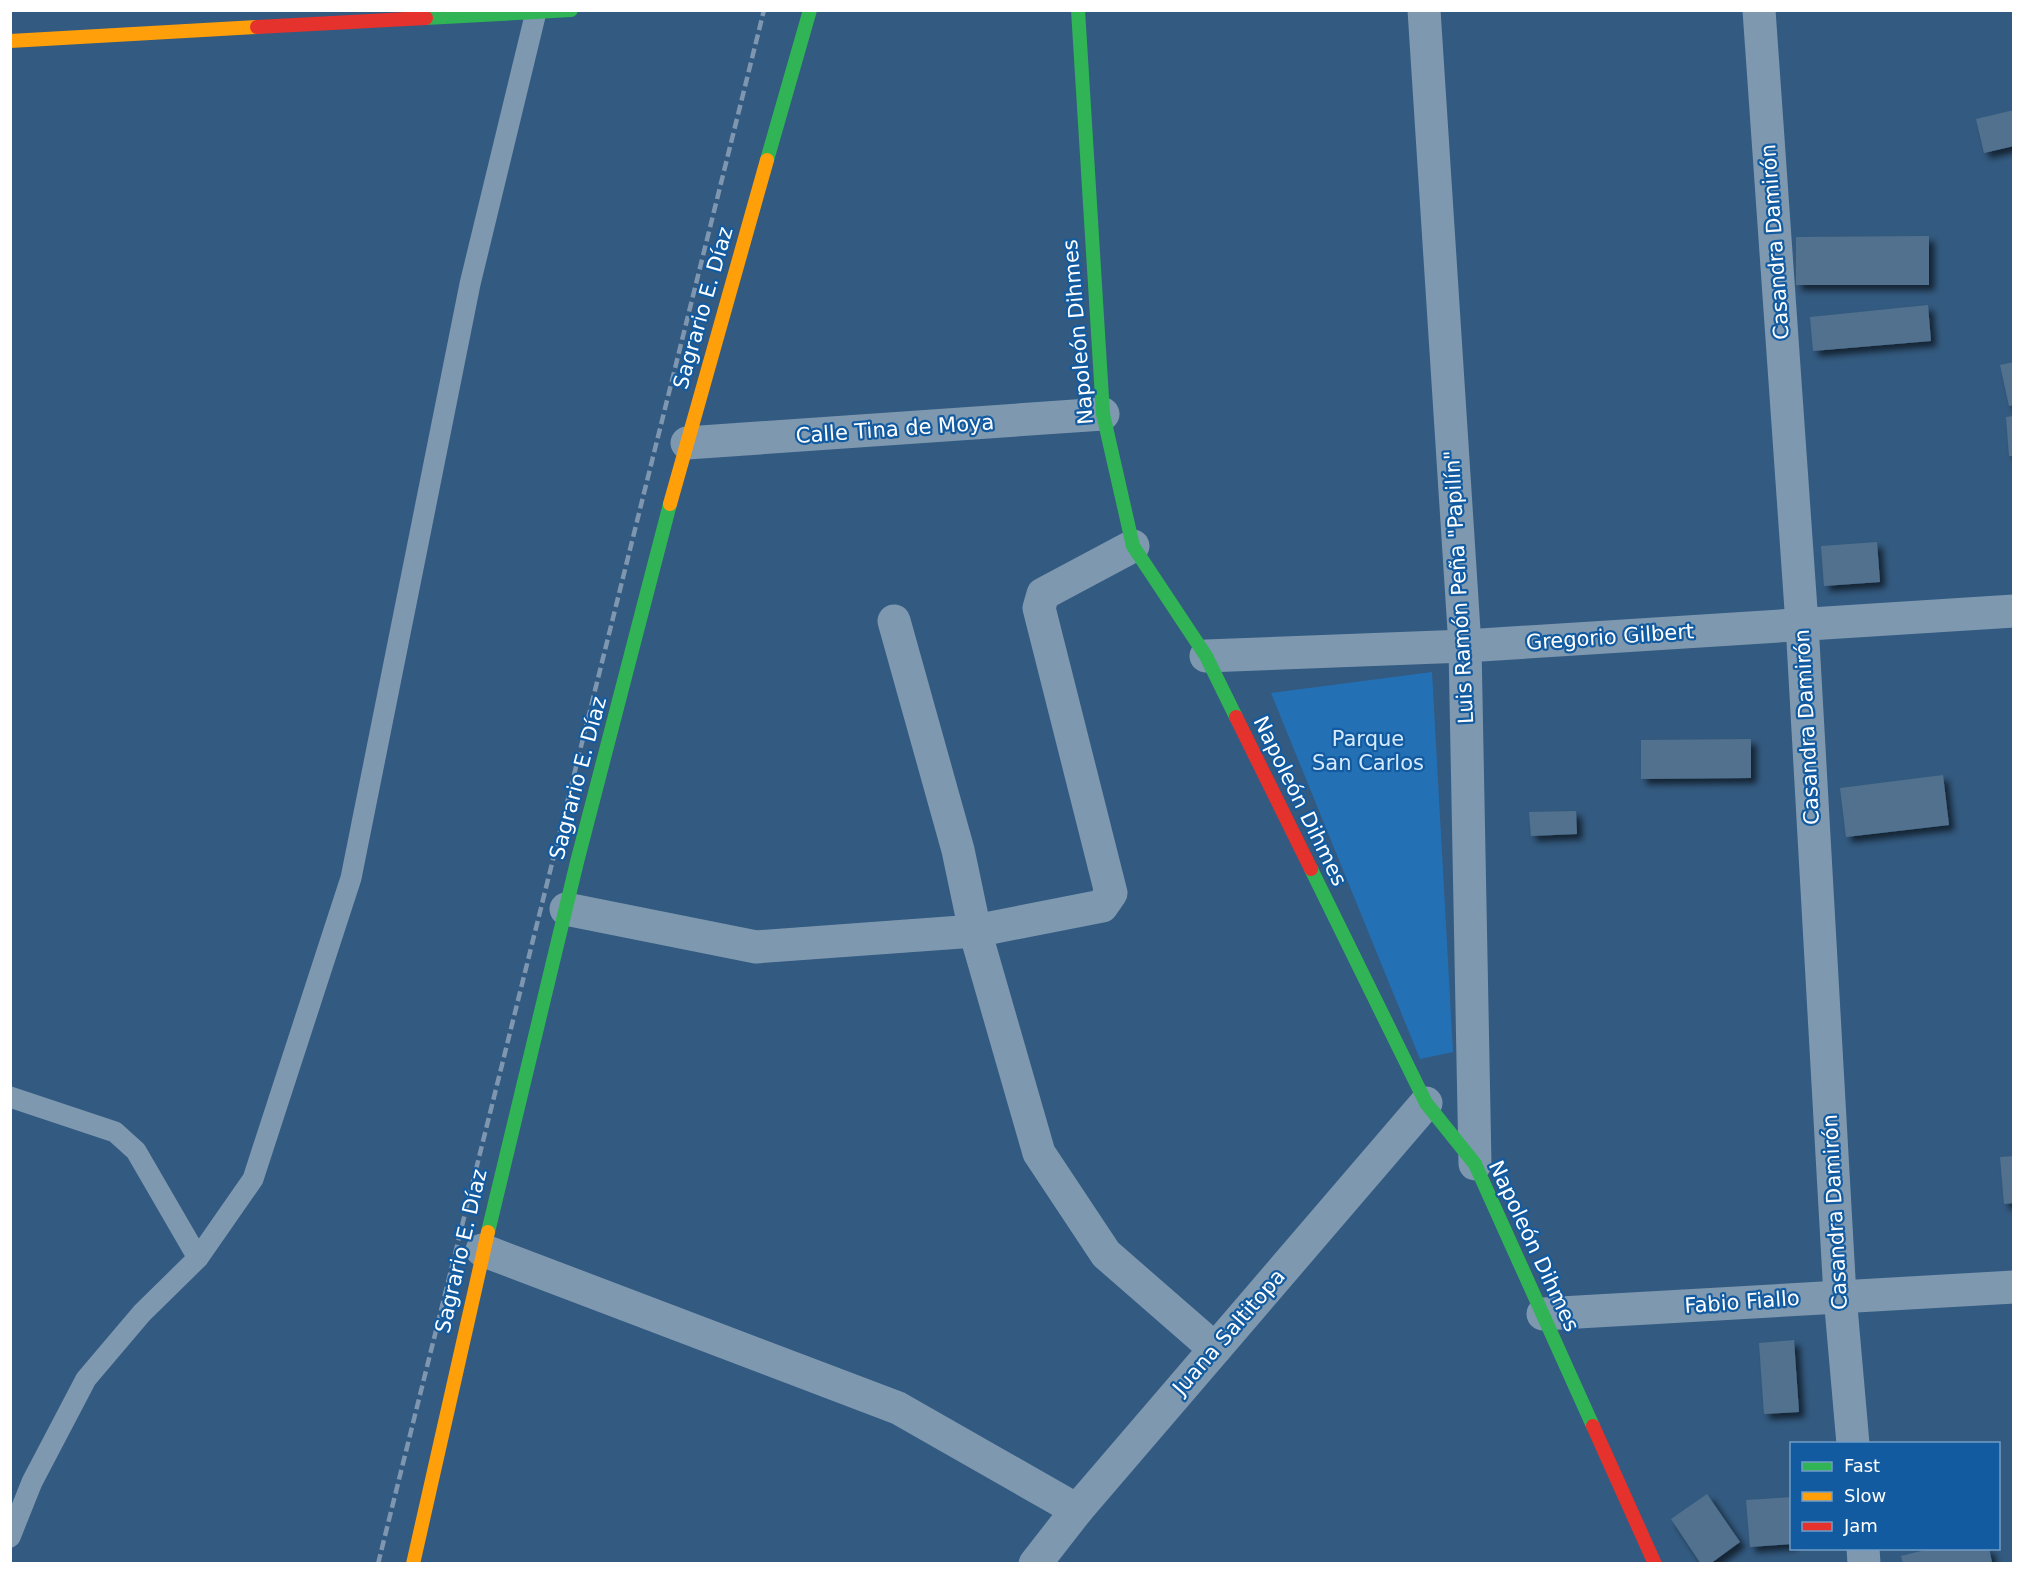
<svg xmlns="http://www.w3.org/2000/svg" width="2024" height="1574" font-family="'DejaVu Sans',sans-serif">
<defs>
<filter id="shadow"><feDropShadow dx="5.5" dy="5.5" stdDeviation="3" flood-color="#0009"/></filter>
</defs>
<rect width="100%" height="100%" fill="#335a80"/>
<polygon fill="#2470b5" points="1432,672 1453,1052 1420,1059 1271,693"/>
<g fill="#51718e" filter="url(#shadow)">
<polygon points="2014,110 2014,146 1984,153 1976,119"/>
<polygon points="1929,236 1929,285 1796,285 1796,237"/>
<polygon points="1928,305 1931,341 1813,351 1810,317"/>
<polygon points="2014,362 2014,405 2009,406 2000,365"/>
<polygon points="2014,416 2014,456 2009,456 2006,417"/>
<polygon points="1877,542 1880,582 1824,586 1821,546"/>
<polygon points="1751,739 1751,778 1641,779 1641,740"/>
<polygon points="1943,775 1949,825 1846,837 1840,788"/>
<polygon points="1576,811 1577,834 1531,836 1529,812"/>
<polygon points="2014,1156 2014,1203 2004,1204 2000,1157"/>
<polygon points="1794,1340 1799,1412 1764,1414 1759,1343"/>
<polygon points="1707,1494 1740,1542 1710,1564 1701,1564 1671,1519"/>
<polygon points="1792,1497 1792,1544 1750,1547 1746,1500"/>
<polygon points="1933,1548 1989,1548 1992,1562 1903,1564 1901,1556"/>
</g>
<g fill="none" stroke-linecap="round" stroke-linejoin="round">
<g stroke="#7e98b0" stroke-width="21">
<polyline points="10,1097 115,1132 136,1151 198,1258"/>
<polyline points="10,1537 32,1482 86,1379 142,1313 198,1258 253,1179 351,878 470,284 536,12"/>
</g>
<g stroke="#7e98b0" stroke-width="33">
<polyline points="1424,10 1465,646 1475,1164"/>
<polyline points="1759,10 1802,624 1840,1296 1853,1444"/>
<polyline points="687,443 1103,414"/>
<polyline points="894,621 958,850 975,931 1039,1153 1106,1254 1215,1349"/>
<polyline points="1206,656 1465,646 2014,611"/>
<polyline points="566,909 756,947 975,931 1102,906 1111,893 1039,608 1043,594 1133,546"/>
<polyline points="482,1250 898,1408 1077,1510"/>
<polyline points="1543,1314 2014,1287"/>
<polyline points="1863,1548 1864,1564"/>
<polyline points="1035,1564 1077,1510 1426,1103"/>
</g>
<g stroke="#30b455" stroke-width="14">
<polyline points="1078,10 1103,414 1133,546 1206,656 1236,717"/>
<polyline points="426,18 571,10"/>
<polyline points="767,160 810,10"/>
<polyline points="1311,869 1426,1103 1475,1164 1593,1426"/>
<polyline points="488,1232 577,862 670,504"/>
</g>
<g stroke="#ff9f0a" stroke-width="14">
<polyline points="10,41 257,27"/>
<polyline points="670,504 767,160"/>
<polyline points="413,1564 488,1232"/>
</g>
<g stroke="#e5322d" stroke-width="14">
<polyline points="257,27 426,18"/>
<polyline points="1236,717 1311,869"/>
<polyline points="1593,1426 1655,1564"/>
</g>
<polyline stroke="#7e96af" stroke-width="4.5" stroke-dasharray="10 4.5" stroke-linecap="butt" points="378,1564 764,10"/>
</g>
<g text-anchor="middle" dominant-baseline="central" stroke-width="4.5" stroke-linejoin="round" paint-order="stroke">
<g font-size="21" fill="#fff" stroke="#135ba0">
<text transform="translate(1775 242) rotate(-94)">Casandra Damirón</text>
<text transform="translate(703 308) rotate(-74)">Sagrario E. Díaz</text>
<text transform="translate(1078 332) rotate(-95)">Napoleón Dihmes</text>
<text transform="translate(895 429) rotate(-4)">Calle Tina de Moya</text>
<text transform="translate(1459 587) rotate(-93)">Luis Ramón Peña "Papilín"</text>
<text transform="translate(1610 637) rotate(-4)">Gregorio Gilbert</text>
<text transform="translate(1807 727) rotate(-93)">Casandra Damirón</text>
<text transform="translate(578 778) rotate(-75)">Sagrario E. Díaz</text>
<text transform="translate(1300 801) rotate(64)">Napoleón Dihmes</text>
<text transform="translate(1835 1212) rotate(-93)">Casandra Damirón</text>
<text transform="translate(1534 1246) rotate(65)">Napoleón Dihmes</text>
<text transform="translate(461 1251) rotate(-77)">Sagrario E. Díaz</text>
<text transform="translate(1742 1302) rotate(-4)">Fabio Fiallo</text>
<text transform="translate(1229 1332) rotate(-49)">Juana Saltitopa</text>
</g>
<g font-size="21" fill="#d4eafe" stroke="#135ba0">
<text x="1368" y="739">Parque<tspan x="1368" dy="24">San Carlos</tspan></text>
</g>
</g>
<rect width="2024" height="1574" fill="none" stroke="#ffffff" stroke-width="24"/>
<rect x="1790" y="1442" width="210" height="108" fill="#135ba0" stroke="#719dc6" stroke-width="1.5"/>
<rect x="1802" y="1462" width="30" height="9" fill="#30b455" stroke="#719dc6" stroke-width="1.5"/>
<text x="1844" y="1472" font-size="18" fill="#ffffff">Fast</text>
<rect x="1802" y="1492" width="30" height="9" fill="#ff9f0a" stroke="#719dc6" stroke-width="1.5"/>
<text x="1844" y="1502" font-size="18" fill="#ffffff">Slow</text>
<rect x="1802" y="1522" width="30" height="9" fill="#e5322d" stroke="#719dc6" stroke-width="1.5"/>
<text x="1844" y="1532" font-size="18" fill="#ffffff">Jam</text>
</svg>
